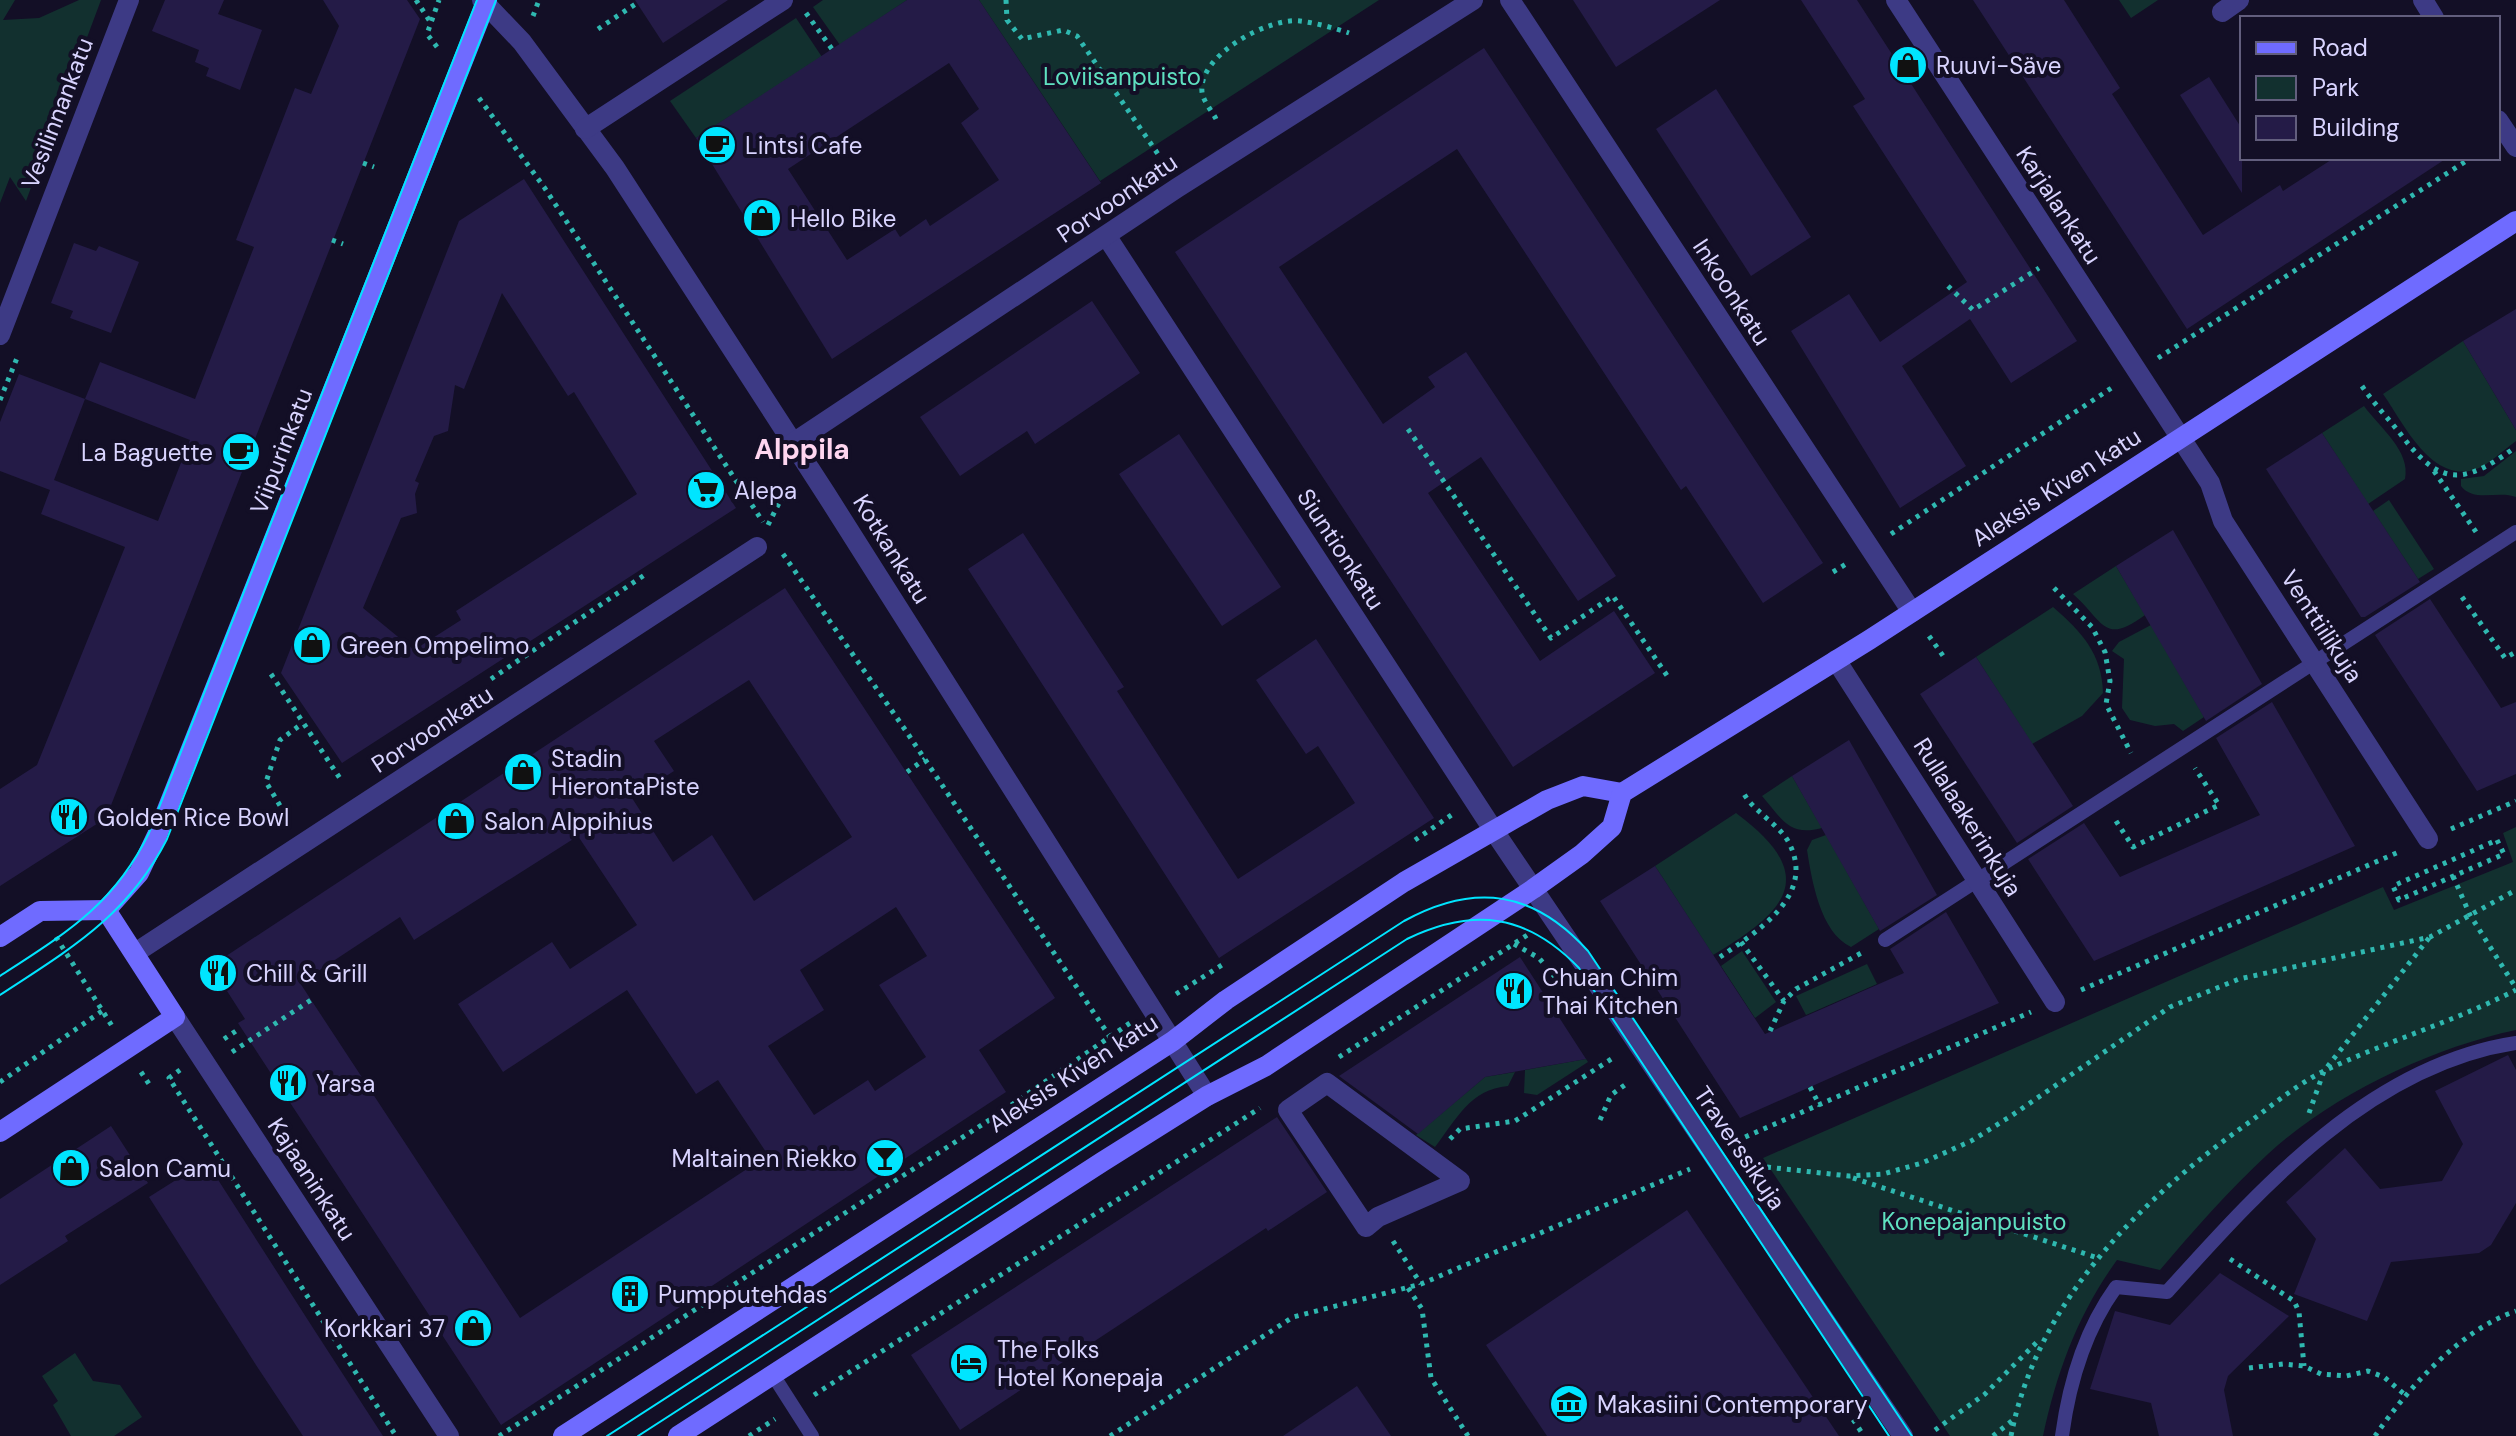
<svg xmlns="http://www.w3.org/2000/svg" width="2516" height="1436" font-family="'DM Sans',sans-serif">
<rect width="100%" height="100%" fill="#130f26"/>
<g fill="#12302f">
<polygon points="0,0 15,0 3,20 39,18 79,0 101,0 26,201 10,177 0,203"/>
<polygon points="823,0 907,0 840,45 813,7"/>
<polygon points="979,0 1379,0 1100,181"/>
<polygon points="2119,0 2158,0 2131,18"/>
<polygon points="796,18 822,57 696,138 670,101"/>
<path d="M2463,341L2516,430V441C2503,450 2489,465 2474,470C2430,482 2403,422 2383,394Z"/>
<path d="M2364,406C2380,428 2411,451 2405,479L2368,504L2322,433Z"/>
<path d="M2516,451V497C2498,490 2474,503 2461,486V479L2484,476Z"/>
<polygon points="2389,500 2434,569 2418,579 2373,511"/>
<path d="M2116,566L2145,615C2103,646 2104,621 2073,594Z"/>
<path d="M2053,607C2082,632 2102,654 2103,693L2082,716L2032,744L1976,657Z"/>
<polygon points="2151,625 2204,717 2183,731 2174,724 2155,726 2130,720 2122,708 2124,659 2112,651 2119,642"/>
<path d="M1792,776L1822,828C1789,837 1782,819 1762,796Z"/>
<path d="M1736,813C1821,876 1787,911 1713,955L1655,866Z"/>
<path d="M2516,827V1030C2431,1048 2332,1095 2268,1154C2229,1190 2194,1230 2160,1270L2117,1260C2078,1314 2057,1371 2043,1436H1950L1763,1158L2383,887L2394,910L2513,862L2503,833Z"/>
<path d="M1826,835L1879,929L1851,947C1820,932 1812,881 1807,850L1812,840Z"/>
<polygon points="1742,951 1776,1002 1755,1018 1721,966"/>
<polygon points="1867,964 1877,984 1806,1015 1796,996"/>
<polygon points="1586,1059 1588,1062 1537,1095 1524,1093 1525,1070"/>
<path d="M1515,1072L1508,1086C1470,1089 1456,1120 1435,1147L1416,1135L1485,1077Z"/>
<polygon points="75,1353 93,1381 120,1385 142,1417 114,1436 71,1436 53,1405 58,1401 42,1376"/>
</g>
<g fill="#241b47" fill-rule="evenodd">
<polygon points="165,0 224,0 218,14 262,30 240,90 206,76 209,68 195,62 199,50 152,31"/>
<path d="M323,0H407L420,19L106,818L0,886V789L37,765L125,547L41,514L50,490L0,471V422L19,374L85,399L100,362L195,399L254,247L236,240L295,88L311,94L339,26ZM85,399L190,440L158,521L54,480Z"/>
<polygon points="635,0 728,0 663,43"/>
<path d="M907,0H979L1101,183L832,359L696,138ZM949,63L979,109L961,123L999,180L930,226L926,219L900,237L895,229L847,260L788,169Z"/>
<polygon points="1573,0 1720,0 1616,67"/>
<polygon points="1801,0 1857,0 2077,341 2011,383 1970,319 1902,366 1966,466 1900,508 1791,331 1849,294 1880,342 1967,282 1853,106 1865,99"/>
<polygon points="1973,0 2064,0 2120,88 2112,94 2203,235 2280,185 2283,191 2334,158 2447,158 2187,329"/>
<polygon points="1484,48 1823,563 1763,603 1686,486 1681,490 1457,149 1369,207 1279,267 1383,424 1435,387 1428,377 1466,352 1616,576 1578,601 1481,457 1428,493 1540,661 1614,611 1655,673 1513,767 1175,252"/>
<polygon points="2209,77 2242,129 2242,193 2180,95"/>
<polygon points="1716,89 1811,237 1751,276 1656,129"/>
<path d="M524,179L736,508L342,763L281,673L459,221ZM502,293L568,396L574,392L637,494L456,611L461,620L414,650L363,608L401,518L417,513L415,494L419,483L415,481L434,436L448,431L455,385L464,389Z"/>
<polygon points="74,243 96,251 99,246 139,262 111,333 70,318 73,311 51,303"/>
<polygon points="1092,301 1140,373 1035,444 1027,431 960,476 920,417"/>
<polygon points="2516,309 2516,430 2463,341"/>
<polygon points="2322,433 2420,582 2365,617 2361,617 2266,469"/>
<polygon points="1179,434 1281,587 1222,626 1119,474"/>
<polygon points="2173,530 2262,684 2206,721 2116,566"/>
<polygon points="1023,533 1124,687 1117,691 1238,879 1355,803 1318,746 1306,754 1256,680 1316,639 1434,818 1219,958 968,569"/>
<path d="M785,588L1055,998L979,1050L1006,1092L501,1425L238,1023L245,1019L211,966ZM749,680L852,837L754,901L712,835L673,862L632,798L674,771L654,741ZM578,836L637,925L570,969L552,942L458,1004L503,1072L627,990L696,1094L718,1080L768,1155L520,1318L300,983L400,917L414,940ZM896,907L927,956L879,985L926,1057L875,1091L868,1080L814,1115L768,1046L824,1010L800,970Z"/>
<polygon points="2430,599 2501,708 2516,702 2516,774 2477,791 2375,635"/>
<polygon points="1976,657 2073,806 2017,843 1920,694"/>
<polygon points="2272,702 2355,846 2094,961 2028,859 2084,823 2120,877 2260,815 2216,738"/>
<polygon points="1849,740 1937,895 1880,931 1792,776"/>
<polygon points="1655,866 1765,1034 1904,973 1890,949 1946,912 1999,1003 1740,1118 1600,901"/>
<polygon points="1520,957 1586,1059 1485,1077 1418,1134 1339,1076"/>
<polygon points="2508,1055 2516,1070 2516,1203 2491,1245 2479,1253 2391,1262 2367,1321 2294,1294 2316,1239 2286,1202 2345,1148 2380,1189 2442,1181 2463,1144 2435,1091"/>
<polygon points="1277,1117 1327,1192 1268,1231 1266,1228 960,1430 911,1355"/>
<polygon points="111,1126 148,1183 65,1236 68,1241 0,1285 0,1199"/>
<polygon points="206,1161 313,1328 383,1436 303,1436 256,1365 149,1197"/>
<polygon points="1687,1210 1839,1436 1547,1436 1486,1345"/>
<polygon points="2220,1273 2289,1316 2228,1376 2224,1390 2233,1436 2159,1436 2151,1403 2090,1389 2115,1311 2170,1325"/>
<polygon points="1357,1386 1391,1436 1283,1436"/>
</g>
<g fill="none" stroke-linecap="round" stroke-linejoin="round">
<g stroke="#2fb8b0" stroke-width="5" stroke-dasharray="4 6" stroke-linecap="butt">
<polyline points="416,0 431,23"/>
<polyline points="1006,0 1007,20 1022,39 1063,30 1077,36 1160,157"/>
<polyline points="806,13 832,49"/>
<polyline points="533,16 539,0"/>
<polyline points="598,29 637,3"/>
<polyline points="437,47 427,34 439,0"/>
<polyline points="479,98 544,187 763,522"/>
<path d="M1216,119C1212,111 1203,101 1202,92C1198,55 1269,17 1300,21C1316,23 1334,28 1349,33"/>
<polyline points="363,163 374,167"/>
<polyline points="332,240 343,244"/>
<polyline points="1948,286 1973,310 2039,268"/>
<polyline points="2158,358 2471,158"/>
<path d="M2362,386C2374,404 2389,419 2402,436C2440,486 2463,485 2513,449"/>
<polyline points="0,400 17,358"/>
<polyline points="1408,429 1551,638 1613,596 1668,677"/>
<polyline points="2434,471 2476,532"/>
<polyline points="768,525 780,501 793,492"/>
<polyline points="1891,534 2116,385"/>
<polyline points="783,554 906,731 1110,1037"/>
<polyline points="1833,572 1846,564"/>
<polyline points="2054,588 2092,627 2105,652 2110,681 2106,704 2131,753"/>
<polyline points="2462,597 2505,658 2516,652"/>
<polyline points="1929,636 1946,660"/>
<polyline points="271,674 341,780"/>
<polyline points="491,679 646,574"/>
<polyline points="907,772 925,759"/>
<polyline points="285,814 266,782 280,740 303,723"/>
<polyline points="2116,821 2133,847 2219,805 2195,768"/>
<polyline points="2451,829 2516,801"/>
<polyline points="1415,840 1453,814"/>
<polygon points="2497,840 2504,854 2399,900 2393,886"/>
<polyline points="2453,876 2470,915 2516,988"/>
<polyline points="56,937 112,1026"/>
<polyline points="1741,942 1784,1001"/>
<polyline points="1514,944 1539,958 1555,977"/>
<path d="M1720,957C1756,932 1815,897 1790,845C1781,825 1755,813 1744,794"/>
<polyline points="2081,990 2401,851"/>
<polyline points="1176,994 1222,965"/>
<polyline points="1770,1031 1784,1001 1796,989 1863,952"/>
<polyline points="224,1039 236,1031"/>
<polyline points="232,1052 311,1000"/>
<polyline points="1339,1057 1532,932"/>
<polyline points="180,1070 169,1078 396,1436"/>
<polyline points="141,1072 151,1087"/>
<polyline points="0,1082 102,1011"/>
<polyline points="1810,1087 1820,1106"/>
<polyline points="2309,1113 2324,1071 2429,938"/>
<polyline points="1600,1120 1611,1095 1629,1082"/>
<polyline points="1450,1139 1460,1129 1515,1121 1613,1058"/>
<polyline points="1736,1141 2031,1012"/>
<polyline points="1757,1166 1849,1176 1883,1174 1922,1163 1971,1141 2011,1116 2170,1007 2239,979 2430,937 2516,890"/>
<polyline points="1853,1178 2098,1258"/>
<polyline points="1393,1241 1421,1284"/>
<polyline points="2230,1259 2294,1301 2299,1312 2304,1366"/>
<polyline points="1408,1288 1422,1309 1431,1378 1468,1436"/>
<polyline points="2249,1368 2283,1364 2304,1366 2321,1374 2346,1376 2368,1371 2384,1377 2404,1394"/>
<polyline points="814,1395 1260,1108"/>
<polyline points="1842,1403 1864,1436"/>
<polyline points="1935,1430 1985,1394 2040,1339"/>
<polyline points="499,1436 994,1117 1130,1023"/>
<polyline points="749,1436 775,1419"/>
<polyline points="1110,1436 1293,1317 1421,1284 1690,1169"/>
<polyline points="1993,1436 2013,1420"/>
<path d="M2011,1436C2037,1300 2142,1198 2251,1121C2275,1103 2299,1083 2326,1070C2388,1041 2455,1021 2516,990"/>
<path d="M2375,1436C2408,1388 2460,1330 2516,1311"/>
</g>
<g stroke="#3d3a85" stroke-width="14">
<polyline points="1885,940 2516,532"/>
<polyline points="773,1375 812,1436"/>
<path d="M2062,1436C2069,1384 2085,1330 2116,1287L2167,1292C2261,1188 2370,1065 2516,1043"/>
</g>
<g stroke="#3d3a85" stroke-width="20">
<polyline points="482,0 522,42 615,168 826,494 1207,1096"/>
<polyline points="1510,0 1912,612"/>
<polyline points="1896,0 2210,483 2223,521 2428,839"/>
<polyline points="2423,0 2434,18"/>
<polyline points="2222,12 2239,0"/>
<polyline points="2498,120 2516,147"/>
<polyline points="585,129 783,0"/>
<polyline points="1107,237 1494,831 1903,1436"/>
<polyline points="0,335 129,0"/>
<polyline points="793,443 1177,188 1473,0"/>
<polyline points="1836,660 2055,1002"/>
<polyline points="135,953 757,547"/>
<polyline points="175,1017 449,1436"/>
<polygon points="1327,1083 1460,1181 1378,1217 1366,1227 1288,1110"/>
</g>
<g stroke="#6f6bff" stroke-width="20">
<polyline points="106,910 139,873 157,835 487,0"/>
<polyline points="0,937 40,911 106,910"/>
<polyline points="0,1132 175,1017 106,910"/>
<polyline points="563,1436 1173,1041 1226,1000 1404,882 1547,800 1583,786 1622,793"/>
<polyline points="678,1436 1102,1162 1207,1096 1266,1066 1533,889 1582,854 1612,827 1622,793 1869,640 2516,221"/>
</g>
<g stroke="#00e5ff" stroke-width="2">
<path d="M0,976C66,933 114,905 149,833L477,0"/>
<path d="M0,995C70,949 128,916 167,839L496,0"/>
<path d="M607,1436L1404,921C1475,882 1534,891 1588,951L1912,1436"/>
<path d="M638,1436L1407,939C1474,907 1527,914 1579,968L1889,1436"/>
</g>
</g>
<defs>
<symbol id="shop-disc" viewBox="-11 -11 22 22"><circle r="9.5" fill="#00e5ff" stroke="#130f26"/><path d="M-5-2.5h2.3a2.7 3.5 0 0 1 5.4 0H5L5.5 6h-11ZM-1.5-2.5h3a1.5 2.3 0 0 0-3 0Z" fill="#111"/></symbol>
<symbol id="cafe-disc" viewBox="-11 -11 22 22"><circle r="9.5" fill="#00e5ff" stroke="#130f26"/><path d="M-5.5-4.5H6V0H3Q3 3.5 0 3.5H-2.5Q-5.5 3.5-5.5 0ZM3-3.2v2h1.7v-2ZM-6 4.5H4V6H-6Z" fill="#111"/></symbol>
<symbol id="supermarket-disc" viewBox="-11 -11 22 22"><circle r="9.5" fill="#00e5ff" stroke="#130f26"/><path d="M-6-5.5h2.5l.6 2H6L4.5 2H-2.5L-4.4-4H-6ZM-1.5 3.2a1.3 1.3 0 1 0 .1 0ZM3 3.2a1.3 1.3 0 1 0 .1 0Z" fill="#111"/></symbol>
<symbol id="restaurant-disc" viewBox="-11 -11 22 22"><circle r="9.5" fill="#00e5ff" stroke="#130f26"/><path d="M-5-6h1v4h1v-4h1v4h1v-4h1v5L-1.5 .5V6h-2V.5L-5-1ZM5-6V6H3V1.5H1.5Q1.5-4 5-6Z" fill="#111"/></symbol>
<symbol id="bar-disc" viewBox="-11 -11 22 22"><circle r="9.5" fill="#00e5ff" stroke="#130f26"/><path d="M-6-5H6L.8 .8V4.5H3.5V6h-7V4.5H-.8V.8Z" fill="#111"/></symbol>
<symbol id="building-disc" viewBox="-11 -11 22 22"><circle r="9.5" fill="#00e5ff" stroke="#130f26"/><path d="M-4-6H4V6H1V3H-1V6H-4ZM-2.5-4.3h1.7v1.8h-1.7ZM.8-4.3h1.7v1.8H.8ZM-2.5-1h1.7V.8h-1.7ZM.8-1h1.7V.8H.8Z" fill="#111"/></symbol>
<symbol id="hotel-disc" viewBox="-11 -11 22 22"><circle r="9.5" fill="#00e5ff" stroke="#130f26"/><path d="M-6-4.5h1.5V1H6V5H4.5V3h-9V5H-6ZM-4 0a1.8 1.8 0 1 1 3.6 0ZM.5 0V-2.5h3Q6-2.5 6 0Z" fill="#111"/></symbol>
<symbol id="museum-disc" viewBox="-11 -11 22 22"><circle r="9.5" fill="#00e5ff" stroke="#130f26"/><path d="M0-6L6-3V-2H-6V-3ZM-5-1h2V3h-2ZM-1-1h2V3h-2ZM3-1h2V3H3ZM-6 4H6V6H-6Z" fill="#111"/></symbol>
</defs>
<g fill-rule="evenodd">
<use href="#shop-disc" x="1886" y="43" width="44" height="44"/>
<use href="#cafe-disc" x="695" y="123" width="44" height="44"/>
<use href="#shop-disc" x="740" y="196" width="44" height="44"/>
<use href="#cafe-disc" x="219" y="430" width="44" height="44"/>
<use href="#supermarket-disc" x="684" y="468" width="44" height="44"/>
<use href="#shop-disc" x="290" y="623" width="44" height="44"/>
<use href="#shop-disc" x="501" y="750" width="44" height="44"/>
<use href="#restaurant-disc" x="47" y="795" width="44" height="44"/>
<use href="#shop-disc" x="434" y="799" width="44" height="44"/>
<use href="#restaurant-disc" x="196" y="951" width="44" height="44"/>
<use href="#restaurant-disc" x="1492" y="969" width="44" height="44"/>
<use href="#restaurant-disc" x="266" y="1061" width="44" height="44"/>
<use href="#bar-disc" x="863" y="1136" width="44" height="44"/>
<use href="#shop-disc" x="49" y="1146" width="44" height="44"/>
<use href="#building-disc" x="608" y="1272" width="44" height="44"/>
<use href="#shop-disc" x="451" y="1306" width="44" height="44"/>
<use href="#hotel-disc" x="947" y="1341" width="44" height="44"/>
<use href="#museum-disc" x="1547" y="1382" width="44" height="44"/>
</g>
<g text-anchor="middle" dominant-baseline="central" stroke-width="8" stroke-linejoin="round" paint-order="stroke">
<g font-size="24" fill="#d9d4ff" stroke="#130f26" text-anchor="start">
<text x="1936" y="65">Ruuvi-Säve</text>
<text x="745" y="145">Lintsi Cafe</text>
<text x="790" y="218">Hello Bike</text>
<text x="213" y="452" text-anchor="end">La Baguette</text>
<text x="734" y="490">Alepa</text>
<text x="340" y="645">Green Ompelimo</text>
<text x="551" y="758">Stadin<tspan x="551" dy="28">HierontaPiste</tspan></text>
<text x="97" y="817">Golden Rice Bowl</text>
<text x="484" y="821">Salon Alppihius</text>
<text x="246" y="973">Chill &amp; Grill</text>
<text x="1542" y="977">Chuan Chim<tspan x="1542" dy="28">Thai Kitchen</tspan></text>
<text x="316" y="1083">Yarsa</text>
<text x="857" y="1158" text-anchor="end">Maltainen Riekko</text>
<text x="99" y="1168">Salon Camu</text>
<text x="658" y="1294">Pumpputehdas</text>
<text x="445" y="1328" text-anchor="end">Korkkari 37</text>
<text x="997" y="1349">The Folks<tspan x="997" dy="28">Hotel Konepaja</tspan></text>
<text x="1597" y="1404">Makasiini Contemporary</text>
</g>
<g font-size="24" fill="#5fe0c0" stroke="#130f26">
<text x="1122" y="76">Loviisanpuisto</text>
<text x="1974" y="1221">Konepajanpuisto</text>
</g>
<g font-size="24" fill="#d9d4ff" stroke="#130f26">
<text transform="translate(57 113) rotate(-69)">Vesilinnankatu</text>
<text transform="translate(1117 198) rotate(-34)">Porvoonkatu</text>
<text transform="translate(2059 205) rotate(57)">Karjalankatu</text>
<text transform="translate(1732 292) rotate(57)">Inkoonkatu</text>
<text transform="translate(281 451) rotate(-69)">Viipurinkatu</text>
<text transform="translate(2056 487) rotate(-33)">Aleksis Kiven katu</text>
<text transform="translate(892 549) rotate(58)">Kotkankatu</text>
<text transform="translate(1341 549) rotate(57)">Siuntionkatu</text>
<text transform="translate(2322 626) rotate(57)">Venttiilikuja</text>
<text transform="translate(432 729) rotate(-33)">Porvoonkatu</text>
<text transform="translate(1968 817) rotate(58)">Rullalaakerinkuja</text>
<text transform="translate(1073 1073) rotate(-33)">Aleksis Kiven katu</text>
<text transform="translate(1740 1148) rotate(56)">Traverssikuja</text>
<text transform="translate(312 1179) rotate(57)">Kajaaninkatu</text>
</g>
<g font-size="28" font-weight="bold" fill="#ffd6f0" stroke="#130f26">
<text x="802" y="449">Alppila</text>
</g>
</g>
<rect x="2240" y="16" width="260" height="144" fill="#130f26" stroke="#625e7d" stroke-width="2"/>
<rect x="2256" y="42" width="40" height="12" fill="#6f6bff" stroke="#625e7d" stroke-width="2"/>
<text x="2312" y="56" font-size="24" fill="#d9d4ff">Road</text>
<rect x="2256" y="76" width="40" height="24" fill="#12302f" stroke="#625e7d" stroke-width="2"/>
<text x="2312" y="96" font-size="24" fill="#d9d4ff">Park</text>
<rect x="2256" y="116" width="40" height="24" fill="#241b47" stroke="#625e7d" stroke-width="2"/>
<text x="2312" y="136" font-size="24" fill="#d9d4ff">Building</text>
</svg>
